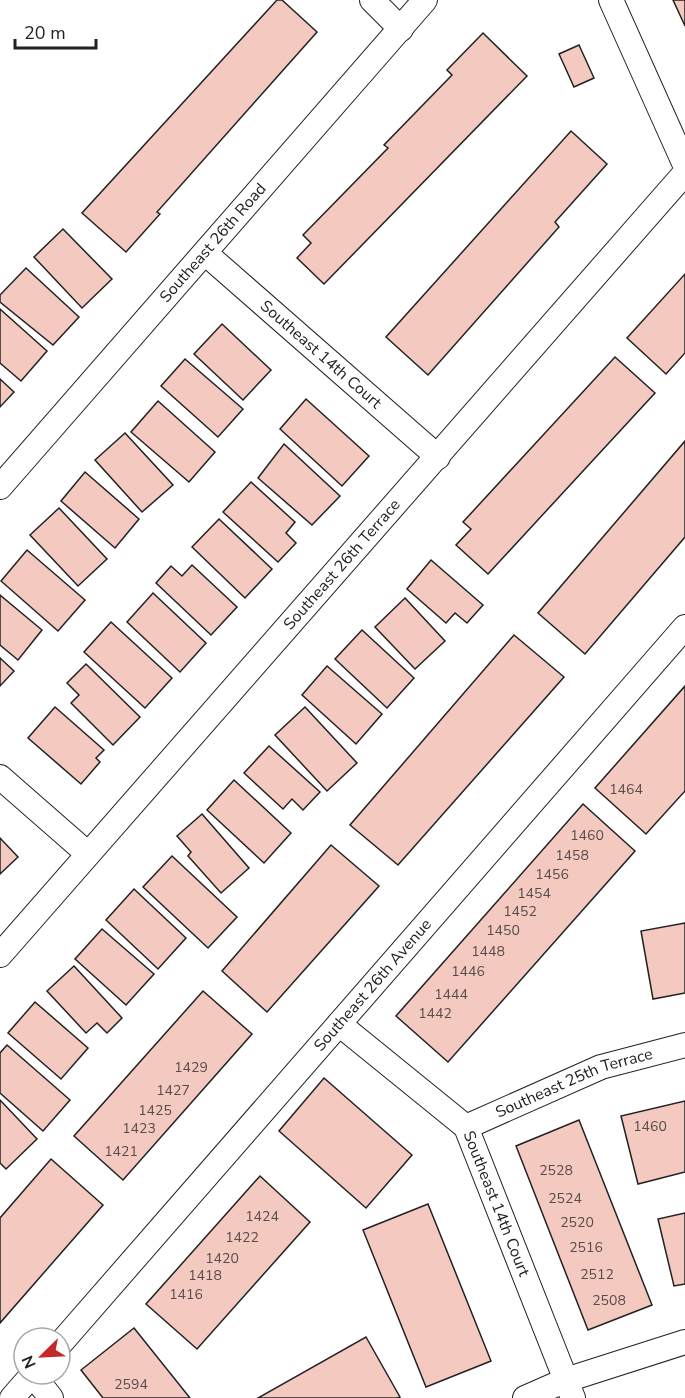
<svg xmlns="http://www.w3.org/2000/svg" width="685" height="1398" font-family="'Nunito Sans',sans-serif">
<rect width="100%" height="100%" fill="#fff"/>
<g fill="#f3c9c0" stroke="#222" stroke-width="1.5">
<polygon points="277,0 282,0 317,32 157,212 160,214 126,252 82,213"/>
<polygon points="673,0 685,0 685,26"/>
<polygon points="483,33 527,76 324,284 297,258 311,243 303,235 388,148 384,145 452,75 447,70"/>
<polygon points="579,45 594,78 574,87 559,54"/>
<polygon points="571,131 607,164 555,222 559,227 428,375 386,337"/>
<polygon points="63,229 112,279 82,308 34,257"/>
<polygon points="26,268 79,317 53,345 0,302 0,295"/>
<polygon points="685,274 685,353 666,374 627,338"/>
<polygon points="0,309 47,351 21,381 0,363"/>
<polygon points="222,324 271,370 243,400 194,354"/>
<polygon points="615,357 655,393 488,574 456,545 471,529 463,522"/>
<polygon points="185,359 243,409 218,437 161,386"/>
<polygon points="0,379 14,392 0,407"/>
<polygon points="306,399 369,456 342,486 280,429"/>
<polygon points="158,401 215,452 189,482 131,432"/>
<polygon points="125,433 173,485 142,512 95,460"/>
<polygon points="685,441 685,537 585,654 538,613"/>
<polygon points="284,444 340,496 312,525 258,478"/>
<polygon points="85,472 139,519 115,548 61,501"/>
<polygon points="251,482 295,522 286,533 296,543 278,562 223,512"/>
<polygon points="59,508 107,559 78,586 30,535"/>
<polygon points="219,519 272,569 245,598 192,547"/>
<polygon points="27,550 85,600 58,631 1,581"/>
<polygon points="431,560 483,605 467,623 455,613 446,623 407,589"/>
<polygon points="192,565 237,607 211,635 156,583 171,566 182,576"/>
<polygon points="153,593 206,643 180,672 127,622"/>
<polygon points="0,595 42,630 18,660 0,645"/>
<polygon points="405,598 445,641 415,669 375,627"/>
<polygon points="111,622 172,678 145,708 84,652"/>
<polygon points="362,630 414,678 387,708 335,659"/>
<polygon points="514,635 564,677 398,865 350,825"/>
<polygon points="0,658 14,671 0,686"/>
<polygon points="86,664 140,717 113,745 71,703 79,695 67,683"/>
<polygon points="327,666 382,714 356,744 302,695"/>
<polygon points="685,686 685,791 646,834 595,788"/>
<polygon points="55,707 104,750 96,758 100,762 81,784 28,738"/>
<polygon points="305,707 357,763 327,791 275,735"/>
<polygon points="269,746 320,792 303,810 292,799 283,809 244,773"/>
<polygon points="234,780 291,833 264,863 207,810"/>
<polygon points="583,804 635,851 448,1062 396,1016"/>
<polygon points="202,814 249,868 221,893 188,856 191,852 177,836"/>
<polygon points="0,838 18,857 0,874"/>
<polygon points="331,845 379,886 267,1012 222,971"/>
<polygon points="172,856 237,917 208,948 143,887"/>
<polygon points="134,889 186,938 158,969 106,920"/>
<polygon points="685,923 685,993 653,999 641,931"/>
<polygon points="102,929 154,974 126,1005 75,959"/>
<polygon points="74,966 122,1018 107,1033 97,1023 86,1033 47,991"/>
<polygon points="203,991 252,1034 123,1180 74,1136"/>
<polygon points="35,1002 88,1048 61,1079 8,1033"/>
<polygon points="7,1045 70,1100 43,1131 0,1093 0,1053"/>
<polygon points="324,1078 412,1155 366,1208 279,1131"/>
<polygon points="0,1100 37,1139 6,1169 0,1163"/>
<polygon points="685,1101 685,1172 638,1184 621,1116"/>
<polygon points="579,1120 652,1305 588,1330 516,1146"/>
<polygon points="51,1159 103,1205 0,1323 0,1218"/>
<polygon points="260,1176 310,1222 197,1349 146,1304"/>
<polygon points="428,1204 491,1361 426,1387 363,1230"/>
<polygon points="685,1213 685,1284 674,1286 658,1219"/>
<polygon points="134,1328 190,1398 103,1398 81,1370"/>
<polygon points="366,1337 400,1397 397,1398 258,1398"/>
</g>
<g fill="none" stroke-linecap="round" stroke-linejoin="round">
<defs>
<g id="minor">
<polyline points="372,0 401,29"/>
<polyline points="611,0 685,165"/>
<path id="s1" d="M205,253L438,457"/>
<path id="s2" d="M0,487L425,0"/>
<polyline points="0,777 88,854"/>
<path id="s3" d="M0,955L685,173"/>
<path id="s4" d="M339,1024L466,1127L573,1398"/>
<path id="s5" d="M466,1127L601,1067L685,1045"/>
<path id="s6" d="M60,1344L685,627"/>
<polyline points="33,1375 51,1398"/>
<polyline points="12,1398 33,1374"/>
<polyline points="525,1398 566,1380 685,1342"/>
</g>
</defs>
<use href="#minor" stroke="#222" stroke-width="26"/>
<use href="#minor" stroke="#fff" stroke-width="24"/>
</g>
<g text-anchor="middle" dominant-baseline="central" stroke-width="4.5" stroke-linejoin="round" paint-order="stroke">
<g font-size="14" fill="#564c4a">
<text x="626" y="789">1464</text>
<text x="587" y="835">1460</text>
<text x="572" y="855">1458</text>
<text x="552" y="874">1456</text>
<text x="534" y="893">1454</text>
<text x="520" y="911">1452</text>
<text x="503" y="930">1450</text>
<text x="488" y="951">1448</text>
<text x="468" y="971">1446</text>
<text x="451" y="994">1444</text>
<text x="435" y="1013">1442</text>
<text x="191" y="1067">1429</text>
<text x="173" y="1090">1427</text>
<text x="155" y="1110">1425</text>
<text x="650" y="1126">1460</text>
<text x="139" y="1128">1423</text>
<text x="121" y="1151">1421</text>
<text x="556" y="1170">2528</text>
<text x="565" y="1198">2524</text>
<text x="262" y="1216">1424</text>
<text x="577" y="1222">2520</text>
<text x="242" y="1237">1422</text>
<text x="586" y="1247">2516</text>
<text x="222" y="1258">1420</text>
<text x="597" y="1274">2512</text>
<text x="205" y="1275">1418</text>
<text x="186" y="1294">1416</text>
<text x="609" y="1300">2508</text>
<text x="131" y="1384">2594</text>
</g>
<g font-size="16" fill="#222" stroke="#fff">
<text stroke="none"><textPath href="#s2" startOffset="324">Southeast 26th Road</textPath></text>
<text stroke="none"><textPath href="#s1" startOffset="154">Southeast 14th Court</textPath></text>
<text stroke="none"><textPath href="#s3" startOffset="519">Southeast 26th Terrace</textPath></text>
<text stroke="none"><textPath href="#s6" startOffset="476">Southeast 26th Avenue</textPath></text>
<text stroke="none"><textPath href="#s5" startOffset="117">Southeast 25th Terrace</textPath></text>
<text stroke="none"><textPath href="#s4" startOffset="246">Southeast 14th Court</textPath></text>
</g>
</g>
<g transform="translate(42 1356) rotate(246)"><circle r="28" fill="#ffffff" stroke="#a7a7a7" stroke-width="1.5"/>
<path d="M0-4.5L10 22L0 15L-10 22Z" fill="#c62828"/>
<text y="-9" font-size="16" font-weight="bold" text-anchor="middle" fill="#222222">N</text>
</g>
<path d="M15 39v9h81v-9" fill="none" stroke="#222222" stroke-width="3"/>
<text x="24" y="39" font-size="18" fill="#222222" stroke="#ffffff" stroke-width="4.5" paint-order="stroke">20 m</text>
</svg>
